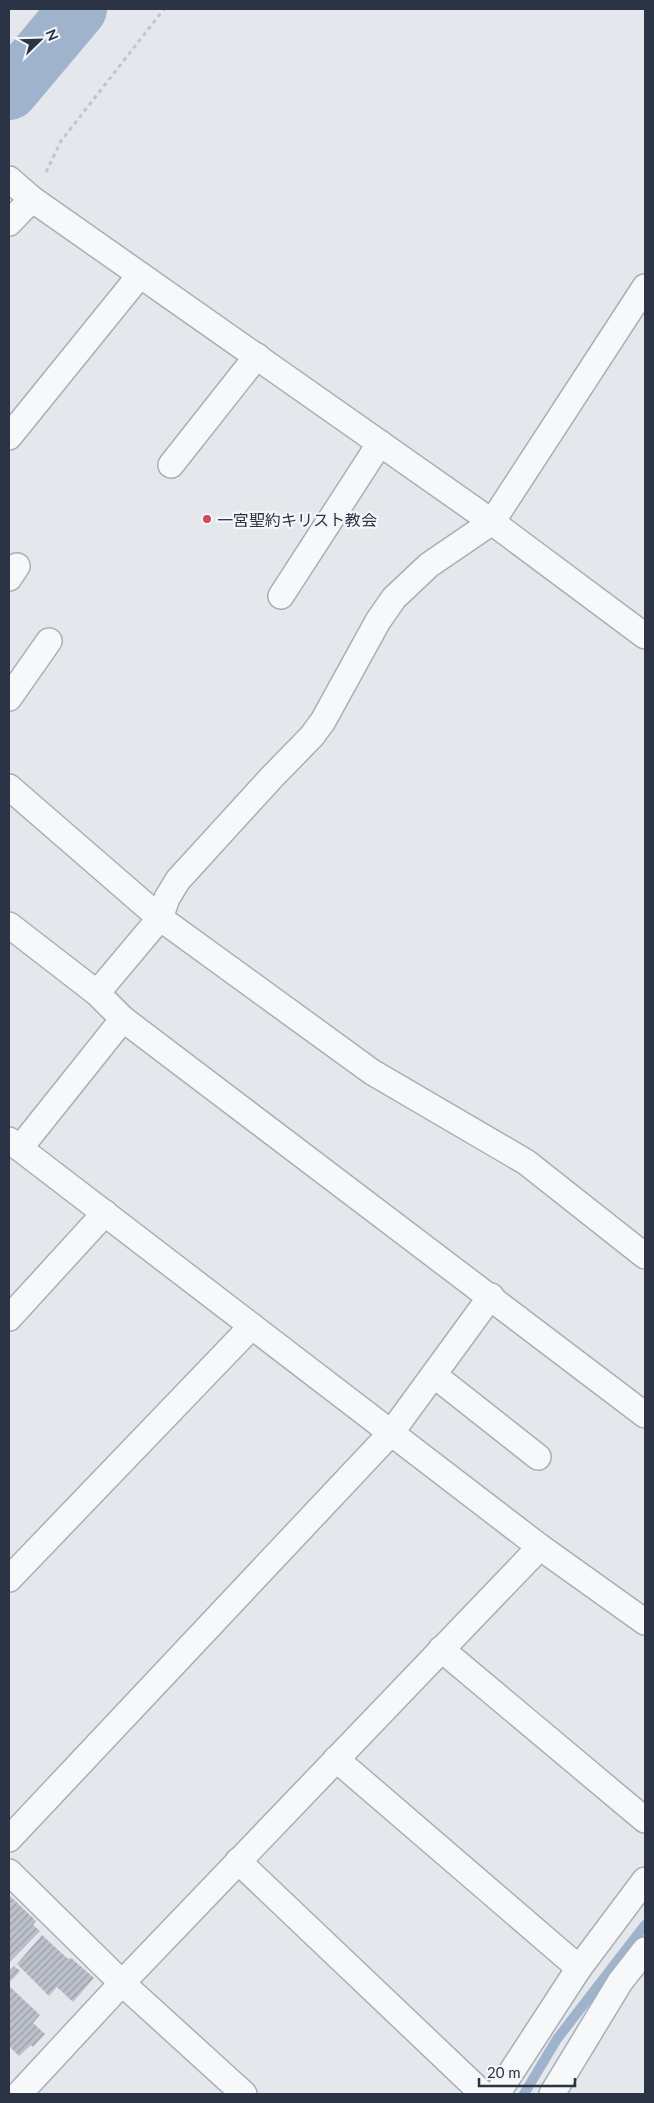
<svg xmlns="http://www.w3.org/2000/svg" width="654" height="2103" font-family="Lato,'Noto Sans JP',sans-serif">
<defs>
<pattern id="building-hatch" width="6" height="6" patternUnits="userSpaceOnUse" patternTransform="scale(1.25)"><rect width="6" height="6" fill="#bbc0ca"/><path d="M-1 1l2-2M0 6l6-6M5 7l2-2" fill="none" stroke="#989da6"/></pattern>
</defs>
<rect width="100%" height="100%" fill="#e4e7ec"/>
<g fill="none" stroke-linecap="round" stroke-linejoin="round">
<polyline stroke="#9fb4cc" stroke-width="10" points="524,2094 557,2039 645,1925"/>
<polyline stroke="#9fb4cc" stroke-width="58" points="9,91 78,9"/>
</g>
<g fill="url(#building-hatch)">
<polygon points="9,1895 36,1921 33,1925 40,1931 10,1962"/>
<polygon points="42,1935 68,1959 71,1958 94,1978 73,2002 57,1987 49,1996 17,1964"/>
<polygon points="14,1966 20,1971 11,1981 9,1979 9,1971"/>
<polygon points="9,1986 40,2015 33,2023 45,2034 33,2047 31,2045 19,2056 9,2046"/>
</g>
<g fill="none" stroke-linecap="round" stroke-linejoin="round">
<defs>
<g id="minor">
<polyline points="9,179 32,199 492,522 645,636"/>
<polyline points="9,223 32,199"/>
<polyline points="9,437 140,275"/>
<polyline points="171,465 257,356"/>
<polyline points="9,578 17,566"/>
<polyline points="281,596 380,443"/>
<polyline points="9,698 49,641"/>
<polyline points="9,787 160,918 372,1072 526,1162 645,1256"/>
<polyline points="9,925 97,993 123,1019 645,1415"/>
<polyline points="97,993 160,918 167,898 178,880 272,777 312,736 323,721 378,621 394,598 429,565 492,522 645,287"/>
<polyline points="9,1140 540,1547 645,1622"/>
<polyline points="20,1148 123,1019"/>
<polyline points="9,1318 105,1213"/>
<polyline points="434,1375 538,1457"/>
<polyline points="9,1579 252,1326"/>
<polyline points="441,1649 645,1820"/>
<polyline points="336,1759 579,1968"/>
<polyline points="9,1839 391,1433 491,1296"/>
<polyline points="238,1861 483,2094"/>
<polyline points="9,1872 122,1983 244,2094"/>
<polyline points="19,2094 122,1983 540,1547"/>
<polyline points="497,2094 579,1968 645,1880"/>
<polyline points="552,2094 620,1982 645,1950"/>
</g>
</defs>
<use href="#minor" stroke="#a9aeb7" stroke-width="28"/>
<polyline stroke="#c2c5cb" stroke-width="3" stroke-dasharray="4 4" stroke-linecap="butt" points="46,172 61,141 164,9"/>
<use href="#minor" stroke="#f7f8fa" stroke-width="25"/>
</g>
<circle fill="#d1495b" stroke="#f4f6f9" stroke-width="2" cx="207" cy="519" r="5"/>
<g text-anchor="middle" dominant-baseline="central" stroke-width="4.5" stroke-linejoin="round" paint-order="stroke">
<g font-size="16" fill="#2b3445" stroke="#f4f6f9" text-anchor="start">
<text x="217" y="519">一宮聖約キリスト教会</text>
</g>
</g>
<rect width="654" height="2103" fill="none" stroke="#2b3445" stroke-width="20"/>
<g transform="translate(40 40) rotate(67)" stroke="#f4f6f9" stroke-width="4" paint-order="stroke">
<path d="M0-4L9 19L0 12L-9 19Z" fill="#2b3445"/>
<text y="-8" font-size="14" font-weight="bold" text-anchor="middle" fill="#2b3445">N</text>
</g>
<path d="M479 2078v8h96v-8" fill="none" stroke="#2b3445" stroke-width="2.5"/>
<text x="487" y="2078" font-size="15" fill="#2b3445" stroke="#f4f6f9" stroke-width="4" paint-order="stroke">20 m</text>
</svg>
